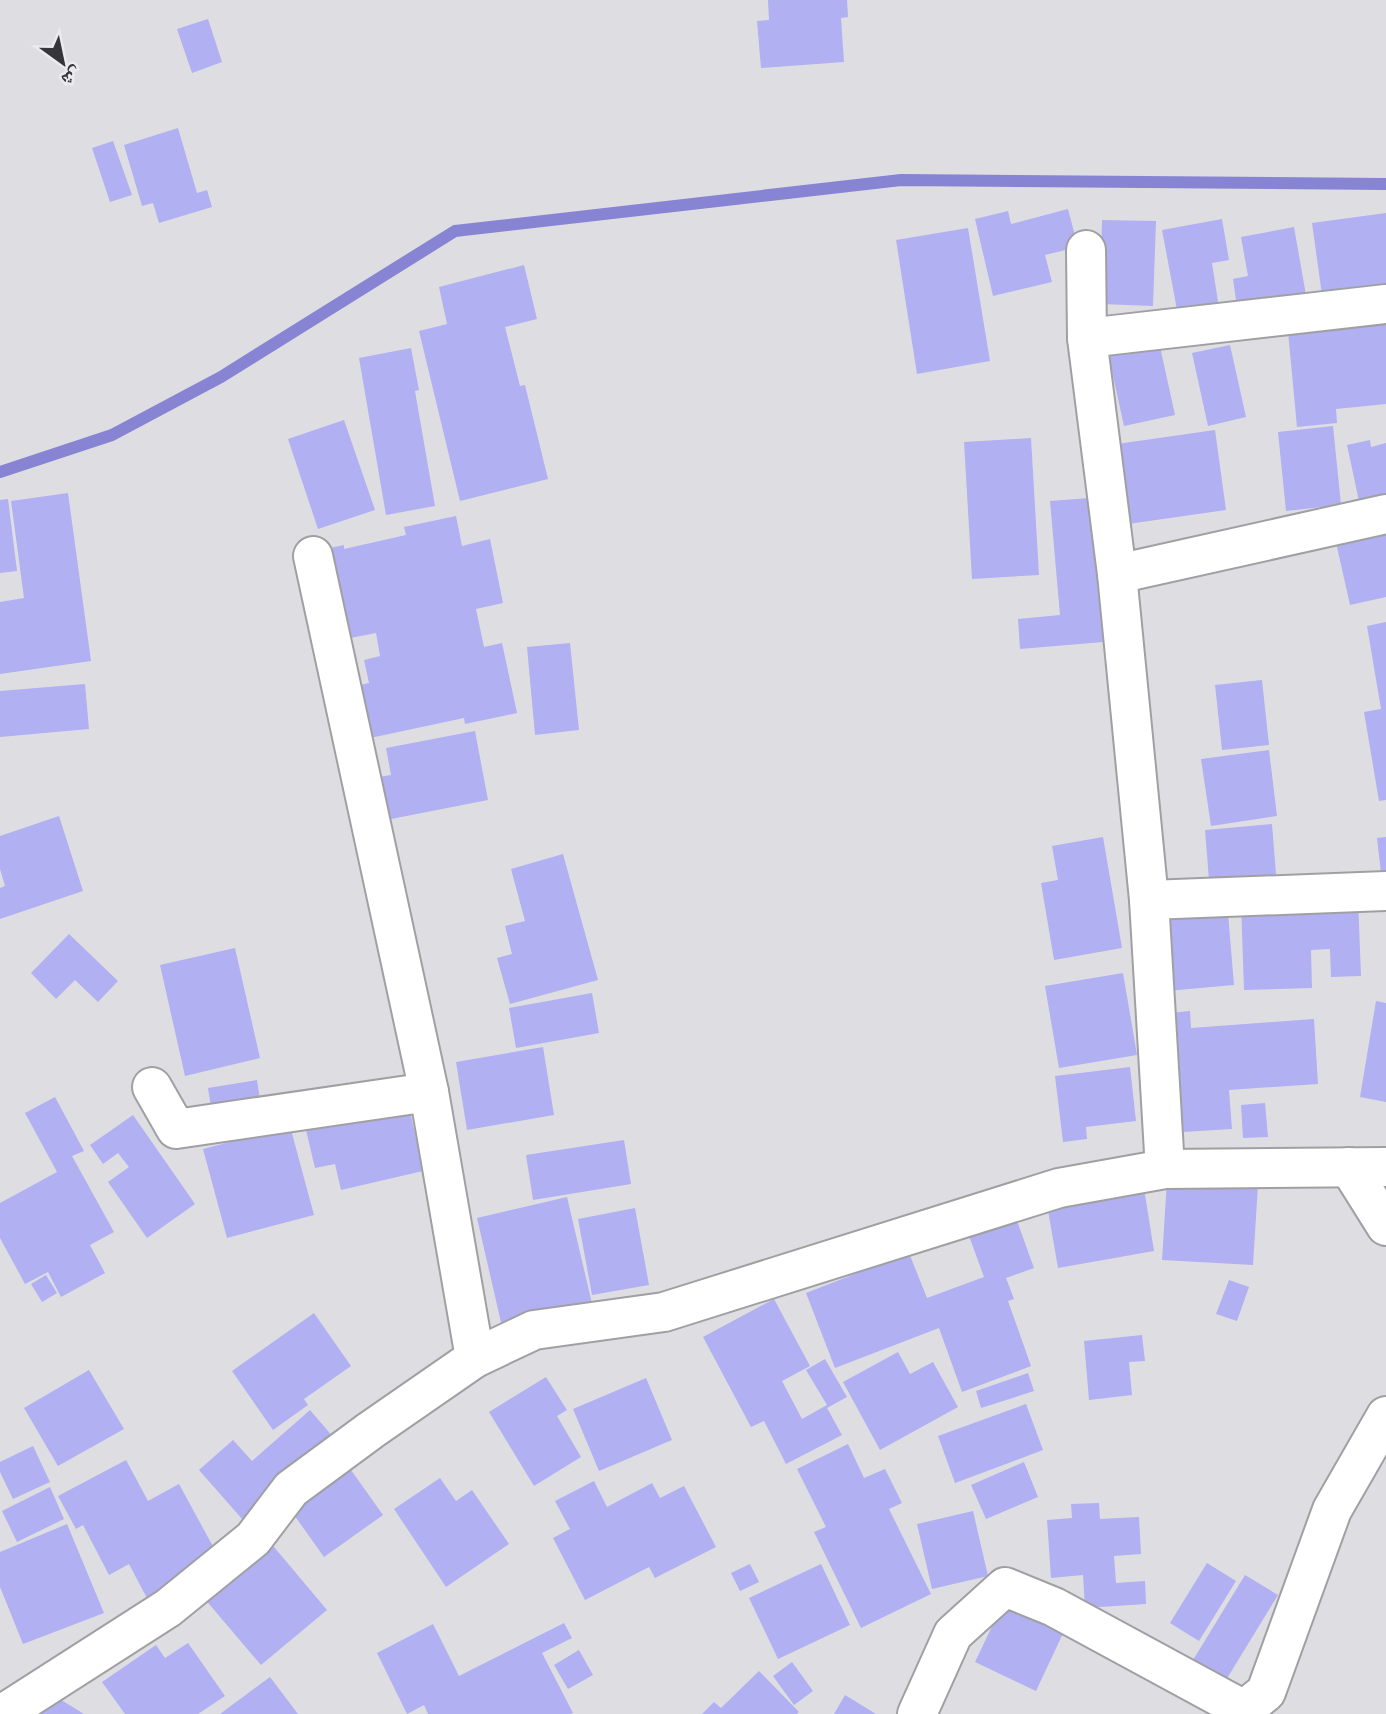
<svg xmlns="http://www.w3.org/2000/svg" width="1386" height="1714" font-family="'DM Sans','Noto Naskh Arabic',sans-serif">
<rect width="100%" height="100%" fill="#dedee2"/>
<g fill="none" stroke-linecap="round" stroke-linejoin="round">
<polyline stroke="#8684d3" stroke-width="12" points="0,472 112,435 221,377 455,231 901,180 1386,184"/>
</g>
<g fill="#b0b0f2">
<polygon points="768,0 847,0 848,17 841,18 844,62 761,68 757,21 769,20"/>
<polygon points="208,19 222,62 192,73 177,29"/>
<polygon points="178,128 197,193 207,190 212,207 159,223 153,203 142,206 124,145"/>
<polygon points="113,141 132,195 110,202 92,148"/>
<polygon points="1068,209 1078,247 1045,255 1052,282 993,296 975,219 1008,211 1011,224"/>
<polygon points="1386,213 1386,293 1323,302 1312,223"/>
<polygon points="1222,219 1229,260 1212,263 1219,308 1178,315 1162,230"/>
<polygon points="1102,220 1156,221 1153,306 1100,304"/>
<polygon points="1294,227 1306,295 1237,307 1233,279 1248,276 1241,237"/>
<polygon points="968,228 990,361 917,374 896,240"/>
<polygon points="524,265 537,319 505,327 520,386 525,385 548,479 460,501 419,331 447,324 439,287"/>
<polygon points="1328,317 1330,330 1386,324 1386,404 1336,409 1337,423 1297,427 1287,321"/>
<polygon points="1157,333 1175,415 1124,426 1106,344"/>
<polygon points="1230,345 1246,417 1208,426 1192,353"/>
<polygon points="411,348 419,390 415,391 435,506 386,515 359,358"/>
<polygon points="344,420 375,510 318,529 288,439"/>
<polygon points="1333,426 1341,505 1286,511 1278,432"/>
<polygon points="1215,430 1226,510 1128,524 1117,444"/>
<polygon points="1031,438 1039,575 972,579 964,442"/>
<polygon points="1370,440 1371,447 1386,443 1386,495 1359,501 1347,445"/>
<polygon points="68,493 91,661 0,674 0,602 24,598 11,501"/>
<polygon points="1103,497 1115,641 1020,649 1018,619 1060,615 1050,501"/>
<polygon points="8,499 17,571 0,573 0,500"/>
<polygon points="456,516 462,546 490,539 503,603 476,609 484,647 502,643 517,713 465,724 464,718 370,738 360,685 369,683 364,660 380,656 376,633 340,640 321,550 344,545 344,549 406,535 404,527"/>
<polygon points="1386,518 1386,597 1350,605 1333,529"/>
<polygon points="1386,622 1386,800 1379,801 1364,712 1381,709 1367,626"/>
<polygon points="570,643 579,730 535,735 527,647"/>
<polygon points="1262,680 1269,745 1222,750 1215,685"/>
<polygon points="85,684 89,729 0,737 0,691"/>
<polygon points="475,731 488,800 386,820 378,777 391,775 386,748"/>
<polygon points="1269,750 1277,816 1211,826 1201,759"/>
<polygon points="59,816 83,891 0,919 0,888 5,886 0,869 0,836"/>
<polygon points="1272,824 1277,887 1210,892 1205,830"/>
<polygon points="1103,837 1122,948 1054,960 1041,883 1058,880 1052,846"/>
<polygon points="1386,837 1386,881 1382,882 1377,838"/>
<polygon points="563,854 598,980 510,1004 497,958 512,954 505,926 525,921 511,869"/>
<polygon points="1358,899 1361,976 1331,977 1330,949 1311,950 1312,988 1244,990 1241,903"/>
<polygon points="1227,901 1234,985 1167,991 1160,906"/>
<polygon points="69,934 118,981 98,1002 75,980 56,999 31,973"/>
<polygon points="235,948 260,1058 185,1076 160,965"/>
<polygon points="1123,973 1137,1055 1059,1068 1045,986"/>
<polygon points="592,993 599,1033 516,1048 509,1008"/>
<polygon points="1376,1001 1386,1003 1386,1102 1360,1097"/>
<polygon points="1190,1011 1191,1028 1314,1019 1318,1084 1229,1090 1232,1129 1166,1133 1158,1014"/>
<polygon points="543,1047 554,1115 467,1130 456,1062"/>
<polygon points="1130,1067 1136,1121 1086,1127 1087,1139 1063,1142 1055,1076"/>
<polygon points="257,1080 261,1106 212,1114 208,1088"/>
<polygon points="55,1097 84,1151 72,1156 114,1232 90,1245 105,1273 61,1297 48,1272 25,1284 0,1238 0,1203 57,1172 25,1113"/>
<polygon points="408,1102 423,1171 341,1190 335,1164 315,1168 305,1126"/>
<polygon points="1265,1103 1268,1137 1243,1138 1241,1105"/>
<polygon points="133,1115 195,1204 147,1238 108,1182 129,1167 118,1153 103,1164 90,1145"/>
<polygon points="290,1126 314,1215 227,1238 203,1149"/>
<polygon points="624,1140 631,1184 533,1200 526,1155"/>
<polygon points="1167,1180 1258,1185 1253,1265 1162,1260"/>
<polygon points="1143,1182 1154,1251 1058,1268 1046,1199"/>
<polygon points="567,1197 594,1312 503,1331 477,1218"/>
<polygon points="1012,1207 1034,1268 1006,1278 1014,1299 1008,1301 1031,1366 962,1392 939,1328 835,1368 806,1293 909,1253 927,1298 984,1277 965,1225"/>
<polygon points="635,1208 649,1285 592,1295 578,1219"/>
<polygon points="46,1275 57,1293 42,1302 31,1284"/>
<polygon points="1229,1280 1249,1287 1237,1321 1216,1314"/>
<polygon points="774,1299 810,1366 782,1381 802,1419 827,1405 806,1370 825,1359 847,1397 827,1408 842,1435 786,1464 764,1421 751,1427 703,1337"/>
<polygon points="314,1313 351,1366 304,1399 308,1405 273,1430 232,1371"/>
<polygon points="1142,1335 1145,1361 1129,1362 1132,1395 1089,1400 1084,1341"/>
<polygon points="898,1352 910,1374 933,1362 958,1407 880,1450 843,1382"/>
<polygon points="89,1370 124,1429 58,1466 24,1408"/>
<polygon points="1028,1373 1034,1391 981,1408 976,1391"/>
<polygon points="546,1377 567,1410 557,1416 581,1457 534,1486 489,1412"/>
<polygon points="646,1378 672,1440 599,1471 573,1409"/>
<polygon points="1026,1404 1043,1450 955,1483 938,1436"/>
<polygon points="310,1410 334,1438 242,1519 199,1470 233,1440 252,1461"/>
<polygon points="848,1444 864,1478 885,1469 902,1503 889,1509 931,1594 861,1628 814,1532 826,1527 797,1469"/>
<polygon points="33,1446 50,1482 13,1499 0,1472 0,1462"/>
<polygon points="126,1460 148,1501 179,1484 222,1563 149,1602 129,1564 109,1575 83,1525 76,1529 58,1496"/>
<polygon points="1024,1462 1038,1497 986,1519 971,1485"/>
<polygon points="346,1463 383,1515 324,1557 287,1505"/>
<polygon points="440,1478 456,1501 472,1490 509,1544 446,1587 394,1509"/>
<polygon points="594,1481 607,1507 652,1483 660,1498 684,1486 716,1547 655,1578 649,1567 585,1600 553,1538 570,1529 555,1501"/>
<polygon points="50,1487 64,1519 17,1542 2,1511"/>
<polygon points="1099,1503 1100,1519 1139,1517 1141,1554 1114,1556 1116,1583 1145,1581 1146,1604 1085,1608 1083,1575 1051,1578 1047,1520 1072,1518 1071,1504"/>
<polygon points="973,1511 988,1576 932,1589 917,1524"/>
<polygon points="67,1524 104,1613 23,1644 0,1587 0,1552"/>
<polygon points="264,1535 327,1610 261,1665 198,1591"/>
<polygon points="1207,1563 1236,1581 1199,1641 1170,1623"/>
<polygon points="750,1564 759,1582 740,1591 731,1573"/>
<polygon points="821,1564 850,1625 778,1659 749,1598"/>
<polygon points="1245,1575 1278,1595 1223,1685 1190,1665"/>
<polygon points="1005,1599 1066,1627 1036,1691 975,1662"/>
<polygon points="564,1623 572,1638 542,1653 573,1713 570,1714 428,1714 424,1705 407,1714 377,1653 433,1624 459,1676"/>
<polygon points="188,1643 225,1696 198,1714 125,1714 102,1682 156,1645 165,1658"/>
<polygon points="579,1650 593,1675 568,1689 554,1665"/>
<polygon points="792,1662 813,1691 794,1705 773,1676"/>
<polygon points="759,1671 799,1712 797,1714 702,1714 714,1702 721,1708"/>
<polygon points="270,1677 298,1714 220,1714"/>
<polygon points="50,1693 84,1714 37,1714"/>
<polygon points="845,1695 876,1714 834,1714"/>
</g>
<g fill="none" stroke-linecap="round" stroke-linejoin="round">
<defs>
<g id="street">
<polyline points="1086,250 1087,338 1117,574 1149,900"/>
<polyline points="1087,338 1386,304"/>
<polyline points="313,556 429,1092 475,1358"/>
<polyline points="1117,574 1386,514"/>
<polyline points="152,1087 176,1129 429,1092"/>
<polyline points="1349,1167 1386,1226"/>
<polyline points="1165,1169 1149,900 1386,891"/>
<polyline points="8,1714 12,1708 168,1608 253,1539 291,1489 371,1430 475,1358 534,1330 664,1312 1059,1188 1165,1169 1386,1167"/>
<polyline points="917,1714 953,1634 1005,1587 1054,1607 1244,1710 1266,1692 1332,1510 1386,1416"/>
</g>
</defs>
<use href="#street" stroke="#a0a0a4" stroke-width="42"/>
<use href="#street" stroke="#fff" stroke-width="38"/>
</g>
<g transform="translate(63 63) rotate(147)" stroke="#ebebf0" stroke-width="5" paint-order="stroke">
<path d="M0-5L12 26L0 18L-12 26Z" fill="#363638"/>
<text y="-10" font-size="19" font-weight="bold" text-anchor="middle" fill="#363638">ش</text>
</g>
</svg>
